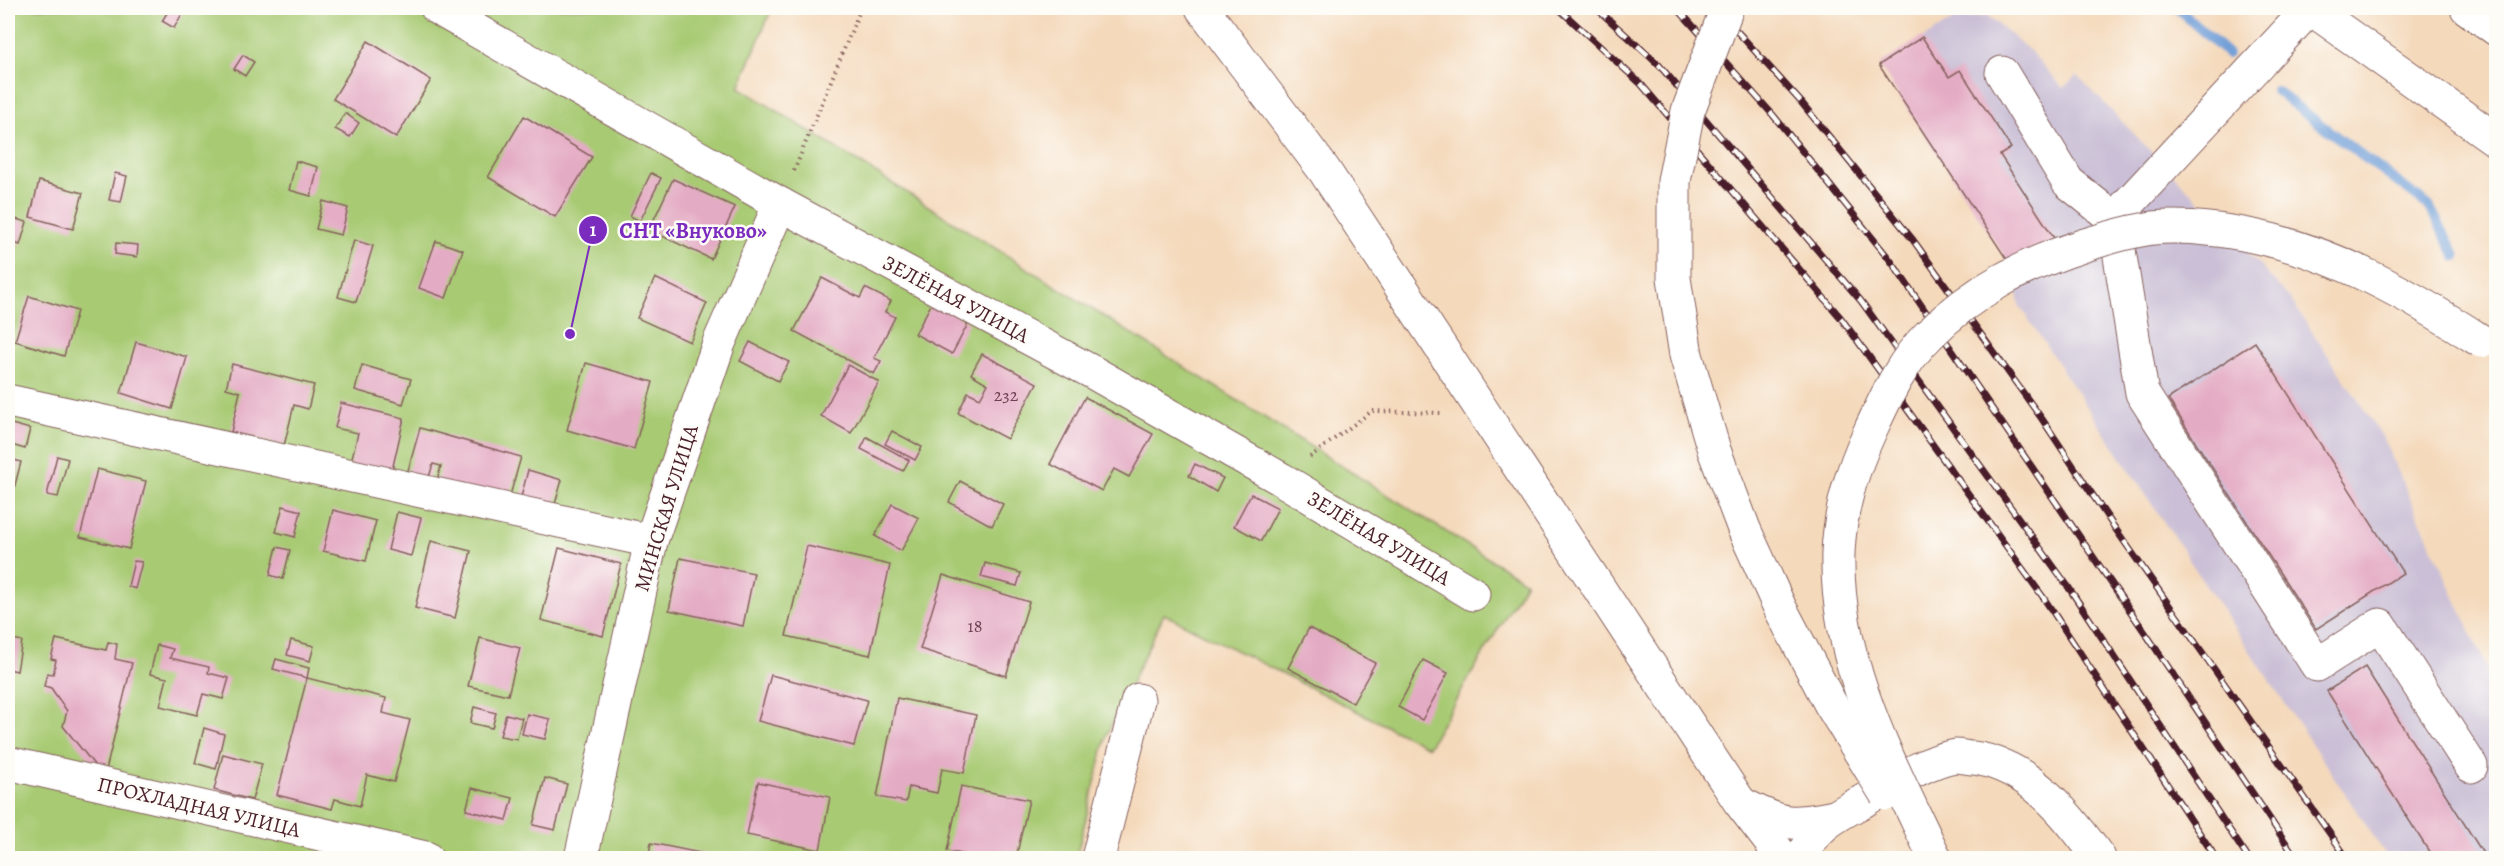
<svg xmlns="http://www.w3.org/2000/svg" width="2504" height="866" font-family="Alegreya,serif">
<rect width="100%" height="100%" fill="#fdfcf7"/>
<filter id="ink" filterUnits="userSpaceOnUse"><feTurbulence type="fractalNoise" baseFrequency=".0167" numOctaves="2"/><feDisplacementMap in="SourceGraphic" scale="12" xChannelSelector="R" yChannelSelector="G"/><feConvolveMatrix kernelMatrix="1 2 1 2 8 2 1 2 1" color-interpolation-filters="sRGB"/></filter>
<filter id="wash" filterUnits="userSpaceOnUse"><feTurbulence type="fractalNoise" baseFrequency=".008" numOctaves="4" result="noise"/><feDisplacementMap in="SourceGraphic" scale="24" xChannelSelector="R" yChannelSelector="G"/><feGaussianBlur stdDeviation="1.35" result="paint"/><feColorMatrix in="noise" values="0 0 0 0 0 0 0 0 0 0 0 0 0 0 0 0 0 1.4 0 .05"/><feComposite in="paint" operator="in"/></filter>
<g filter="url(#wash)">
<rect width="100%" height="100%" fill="#f4d9bb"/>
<polygon fill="#cabfd6" points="1988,16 2030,51 2063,88 2077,75 2231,234 2291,300 2382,436 2496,688 2496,858 2388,858 2019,305 2013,269 1879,65 1955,19"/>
<polygon fill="#a8ca73" stroke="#79744f" stroke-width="1.5" points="8,8 772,8 739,87 1526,582 1428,747 1164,614 1107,734 1076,858 8,858"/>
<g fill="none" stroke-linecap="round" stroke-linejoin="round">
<g stroke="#6e9dd7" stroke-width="10">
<polyline points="2177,8 2228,54"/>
<polyline points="2276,91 2429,206 2456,256"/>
</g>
</g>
<g id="blocks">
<g fill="#e4abc4">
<polygon points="170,8 182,14 174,28 162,21"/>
<polygon points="1922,37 1949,77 1960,70 2011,148 2000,155 2056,241 2013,269 1879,65"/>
<polygon points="368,41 431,80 396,138 333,99"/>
<polygon points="243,55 254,62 245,76 234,69"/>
<polygon points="345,113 359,123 350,137 335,129"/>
<polygon points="524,116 592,157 555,217 488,177"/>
<polygon points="296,161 318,167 311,196 289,190"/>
<polygon points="115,173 127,176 121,202 109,200"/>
<polygon points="651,173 661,178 640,221 630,216"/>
<polygon points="673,179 735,207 711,259 649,230"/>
<polygon points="39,181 83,193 73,229 30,217"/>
<polygon points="323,201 348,208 341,235 316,229"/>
<polygon points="8,217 27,222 20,245 8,241"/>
<polygon points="354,240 373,246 356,302 338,297"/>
<polygon points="436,241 463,250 446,298 419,288"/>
<polygon points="116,243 138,245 137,257 115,254"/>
<polygon points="655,278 707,303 690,342 637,318"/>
<polygon points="822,278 860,298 865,288 891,301 885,312 895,317 874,358 881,361 874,374 794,331"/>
<polygon points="29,296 77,311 64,356 15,341"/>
<polygon points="932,303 969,322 952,354 915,334"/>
<polygon points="136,342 187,357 172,409 121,393"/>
<polygon points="750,342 789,362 778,381 740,361"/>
<polygon points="2255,342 2403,573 2316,629 2168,399"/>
<polygon points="982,354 1037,383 1007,439 958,413 968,392 980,398 988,384 971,374"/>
<polygon points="586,363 653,382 634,449 567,430"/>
<polygon points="232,364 314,385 308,409 294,405 284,446 231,432 240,392 226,388"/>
<polygon points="362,365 411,379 403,404 355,390"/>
<polygon points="848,365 879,382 851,433 821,416"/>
<polygon points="1085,397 1153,434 1129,477 1114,469 1102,491 1050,464"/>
<polygon points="341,403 404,418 391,475 350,466 358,433 335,428"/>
<polygon points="8,423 30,429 25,449 8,444"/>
<polygon points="420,428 521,457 507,506 436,485 441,466 433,464 426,487 405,481"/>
<polygon points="892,431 922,447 915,460 885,444"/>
<polygon points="867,437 909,460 903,471 861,449"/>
<polygon points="57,456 68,459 58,497 47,495"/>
<polygon points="8,458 21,462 8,512"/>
<polygon points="1195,464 1223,478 1216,492 1189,476"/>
<polygon points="97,469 146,481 129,549 80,537"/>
<polygon points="528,470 562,480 553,511 520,501"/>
<polygon points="960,481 1003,504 992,526 949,502"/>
<polygon points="1251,494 1278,508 1261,541 1234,526"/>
<polygon points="892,504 919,518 901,551 875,536"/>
<polygon points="283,506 301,511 295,537 276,532"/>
<polygon points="333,510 376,521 366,561 323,551"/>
<polygon points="397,512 421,518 411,556 388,550"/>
<polygon points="431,541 471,551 455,618 415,608"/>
<polygon points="807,546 890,565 870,655 786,636"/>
<polygon points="277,547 290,550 283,579 270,575"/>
<polygon points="559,548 621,564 603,636 541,620"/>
<polygon points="680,558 754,573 743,626 669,610"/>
<polygon points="134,561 142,562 135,589 128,586"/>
<polygon points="985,563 1021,573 1017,586 981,577"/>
<polygon points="943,575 1029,602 1006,676 920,649"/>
<polygon points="1309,628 1375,663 1353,703 1288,668"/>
<polygon points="9,638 22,641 17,671 8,669"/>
<polygon points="480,638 520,648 508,695 468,686"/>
<polygon points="56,639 106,650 108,642 117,644 115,659 132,663 106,770 96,767 63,726 67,711 51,688 44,686 47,673 53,674 56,660 51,659"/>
<polygon points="291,640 314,646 310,661 287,655"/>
<polygon points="157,645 173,649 170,658 209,667 208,673 229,678 223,699 203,694 197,715 160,706 167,678 150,674"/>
<polygon points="276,659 309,668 307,678 386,698 383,713 410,720 394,782 367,775 360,806 335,799 332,809 277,795 307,678 273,669"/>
<polygon points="1423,660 1448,673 1422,720 1398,707"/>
<polygon points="2365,667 2486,858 2433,858 2327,691"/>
<polygon points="771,675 867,700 854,746 758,721"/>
<polygon points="897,698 976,715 964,773 942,769 937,793 909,787 906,802 877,797"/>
<polygon points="474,707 496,713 492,728 470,723"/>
<polygon points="506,714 522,718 517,739 500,736"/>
<polygon points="527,714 550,719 545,739 522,734"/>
<polygon points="204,728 224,734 216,769 195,763"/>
<polygon points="223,754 262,764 252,800 214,790"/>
<polygon points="545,778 567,784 555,830 533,825"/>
<polygon points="758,782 830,797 820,850 747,835"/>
<polygon points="961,786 1029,800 1016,858 982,858 947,851"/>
<polygon points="472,788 513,798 507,820 466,810"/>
<polygon points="651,843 720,857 720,858 648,858"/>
</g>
</g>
</g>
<g filter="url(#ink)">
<use href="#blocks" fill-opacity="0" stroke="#86605d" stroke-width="1.5"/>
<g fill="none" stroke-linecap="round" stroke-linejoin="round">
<defs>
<g id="minor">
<polyline points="437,8 780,204 1094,373 1281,479 1473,594"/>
<polyline points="1202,8 1324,170 1739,801 1783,858"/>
<polyline points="2310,8 2114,219 2142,393 2317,665 2380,625 2471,766"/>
<polyline points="2002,73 2068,182 2114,219"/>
<polyline points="8,401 651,541"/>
<polyline points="8,763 426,858"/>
<path d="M1742,804C1782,825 1791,826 1835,817"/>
<polyline points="581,858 651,541 719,343 780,204"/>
<polyline points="1098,858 1138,700"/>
<path d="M1804,858C1809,828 1841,813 1865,800C1890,785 1927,760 1956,756C1961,756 1968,758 1974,758C2030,766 2068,815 2099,858"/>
</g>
<g id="highway">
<polyline points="2310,8 2496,140"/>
<polyline points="2467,8 2496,29"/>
</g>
</defs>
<use href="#minor" stroke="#86605d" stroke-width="35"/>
<use href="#highway" stroke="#86605d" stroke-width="35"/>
<g stroke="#86605d" stroke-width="4" stroke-dasharray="1.5 4.5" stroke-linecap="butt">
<polyline points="794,171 861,8"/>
<polyline points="1310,457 1372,411 1441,413"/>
</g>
<use href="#minor" stroke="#fff" stroke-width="33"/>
<use href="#highway" stroke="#fff" stroke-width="33"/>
<defs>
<g id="rail">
<polyline points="1558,8 1641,84 1841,318 2043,597 2216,858"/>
<polyline points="1596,8 1659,65 1861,301 2067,585 2248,858"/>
<polyline points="1677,8 1773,115 1891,261 2146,634 2296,858"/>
<polyline points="1716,8 1801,102 1913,240 2042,419 2112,524 2347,858"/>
</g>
</defs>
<use href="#rail" stroke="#4a1f2b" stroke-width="7"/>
<use href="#rail" stroke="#fdfcf7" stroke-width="4.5" stroke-dasharray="14" stroke-linecap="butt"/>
<defs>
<g id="major-bridge">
<polyline points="1727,8 1688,111 1674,181 1674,278 1686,355 1714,450 1744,529 1780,608 1830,703 1886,794"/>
<path d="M1935,858C1890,762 1835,663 1838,553C1840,508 1852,470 1871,429C1886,397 1902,361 1929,335C1973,290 2026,264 2085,245C2107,238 2130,231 2153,228C2185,225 2222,230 2253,236C2336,253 2410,295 2481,341"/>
</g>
</defs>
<use href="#major-bridge" stroke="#86605d" stroke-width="35" stroke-linecap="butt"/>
<use href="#major-bridge" stroke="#fff" stroke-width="33"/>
</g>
</g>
<g text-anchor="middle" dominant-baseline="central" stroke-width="5" stroke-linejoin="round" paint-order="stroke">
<g font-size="18" fill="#704251">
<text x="1006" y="395">232</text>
<text x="975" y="626">18</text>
</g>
<g font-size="21" fill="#4a1f2b" stroke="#fdfcf7">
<text transform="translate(956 299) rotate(28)">ЗЕЛЁНАЯ УЛИЦА</text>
<text transform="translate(666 508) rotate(-73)">МИНСКАЯ УЛИЦА</text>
<text transform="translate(1379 538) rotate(31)">ЗЕЛЁНАЯ УЛИЦА</text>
<text transform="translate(199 807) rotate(13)">ПРОХЛАДНАЯ УЛИЦА</text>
</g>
</g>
<path fill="none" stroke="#7b2cbf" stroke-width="2" d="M570 334L593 230"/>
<g fill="#7b2cbf" stroke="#fdfcf7" stroke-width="2">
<circle cx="570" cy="334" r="6"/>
<circle cx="593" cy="230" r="15"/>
</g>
<g font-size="18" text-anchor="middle" font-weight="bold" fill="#fff">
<text x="593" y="236">1</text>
</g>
<g font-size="22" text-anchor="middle" font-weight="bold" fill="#7b2cbf" stroke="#fdfcf7" stroke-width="5" stroke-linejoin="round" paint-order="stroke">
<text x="693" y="238">СНТ «Внуково»</text>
</g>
<rect width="2504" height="866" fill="none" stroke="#fdfcf7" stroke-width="30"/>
</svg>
